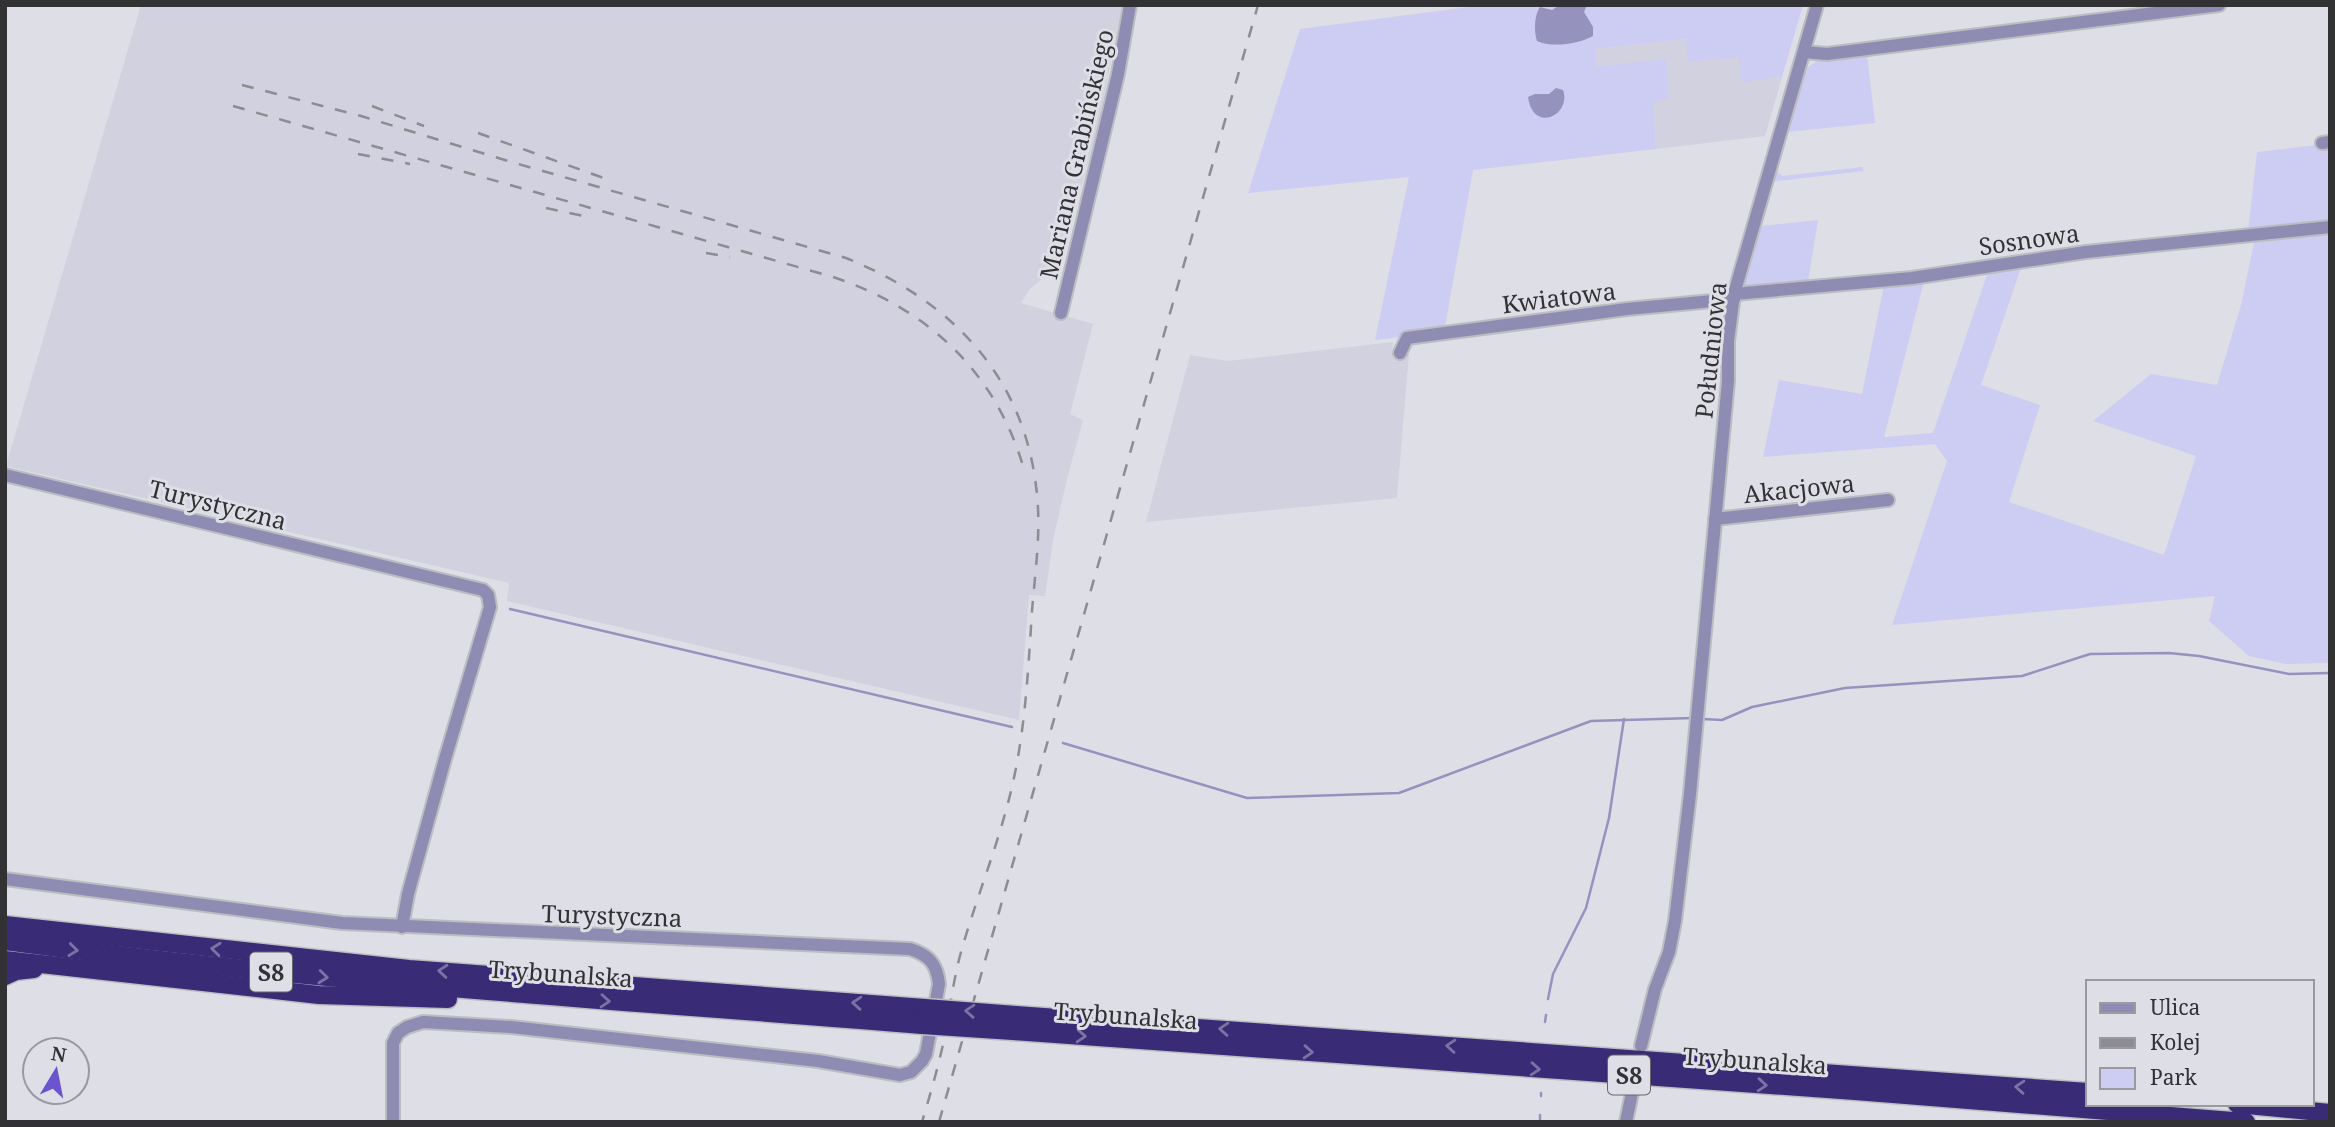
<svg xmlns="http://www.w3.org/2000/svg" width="2335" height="1127" font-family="'Noto Serif',serif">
<rect width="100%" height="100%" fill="#dedee6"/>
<g fill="#d1d1e0">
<polygon points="141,5 1122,5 1099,123 1061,259 1057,266 1029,290 1021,303 1093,324 1070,414 1083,420 1067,479 1053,540 1045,596 1029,595 1019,720 507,601 509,583 6,466"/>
<polygon points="1686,39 1740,57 1742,81 1782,77 1765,136 1656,149 1654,101 1597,67 1596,49"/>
<polygon points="1393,342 1392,353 1409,354 1397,498 1146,522 1190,355 1228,361"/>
</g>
<g fill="#cdccf2">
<polygon points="1484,5 1803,5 1782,77 1741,82 1739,57 1688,62 1686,39 1596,49 1597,67 1666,59 1669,99 1654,102 1656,149 1473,170 1444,332 1375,340 1409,177 1248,193 1300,29"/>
<polygon points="1867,55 1875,123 1787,132 1776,170 1782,176 1862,167 1864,171 1769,182 1787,131 1804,70 1818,60"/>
<polygon points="2317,145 2330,146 2330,223 2248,232 2257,152"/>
<polygon points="1768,189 1772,190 1762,226 1818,220 1808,282 1749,288 1744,285 1741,278"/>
<polygon points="2330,230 2330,663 2286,664 2249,656 2209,621 2215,596 1892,625 1947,461 1935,444 1763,457 1779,380 1862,394 1885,280 1924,282 1884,437 1933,433 1989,269 2022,265 1981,385 2040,405 2009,502 2164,555 2196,456 2093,421 2151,374 2217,385 2241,305 2255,238"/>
</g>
<g fill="#9592be">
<path d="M1560,5H1587L1584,12L1593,27V36C1579,44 1551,48 1537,41C1534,32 1534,15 1540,7L1552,10Z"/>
<path d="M1556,88L1563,90C1572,115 1533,134 1528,97L1535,94H1549Z"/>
</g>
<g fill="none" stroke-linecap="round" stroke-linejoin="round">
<g stroke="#9592be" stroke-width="2.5">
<polyline points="510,609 1012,727"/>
<polyline points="1703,719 1722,720 1752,707 1845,688 2022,676 2090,654 2169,653 2199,656 2289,674 2330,673"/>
<polyline points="1063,743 1247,798 1399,793 1591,721 1693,718"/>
<polyline points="1548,999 1553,974 1586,908 1609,818 1624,719"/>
<polyline points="1545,1022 1546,1015"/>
<polyline points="1541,1096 1541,1093"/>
<polyline points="1540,1115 1540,1122"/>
</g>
<defs>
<g id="minor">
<polyline points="1804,52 1827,54 2219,5"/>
<polyline points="2322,143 2330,142"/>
<polyline points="1734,294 1912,278 2086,252 2330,227"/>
<polyline points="1061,313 1118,74 1130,5"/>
<polyline points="1400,353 1407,338 1627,309 1734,299"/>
<polyline points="5,475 483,590 488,595 490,607 445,759 408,894 402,927"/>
<polyline points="1715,519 1888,500"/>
<path d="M5,879L342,923L910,949C929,955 937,964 939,984L926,1054L922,1061L911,1072L900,1075L818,1061L511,1027L423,1022L407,1027L398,1033L393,1043V1122"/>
<polyline points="1641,1046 1655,989 1669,952 1675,921 1690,794 1728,381 1728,341 1734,294 1817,5"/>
<polyline points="1626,1122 1633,1088"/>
</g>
<g id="highway">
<polyline points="5,925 409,969 925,1008"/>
<path d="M5,941C310,982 616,1000 922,1025"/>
<polyline points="5,960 319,995 448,999"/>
<polyline points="5,976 16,971 34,969"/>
<polyline points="1016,1015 2088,1092"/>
<polyline points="1013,1031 1855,1091 2246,1122"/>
<polyline points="2237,1104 2330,1113"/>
</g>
</defs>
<use href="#minor" stroke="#bcbcc3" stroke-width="16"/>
<use href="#highway" stroke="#bcbcc3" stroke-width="21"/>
<use href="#minor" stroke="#8e8cb2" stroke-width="12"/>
<use href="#highway" stroke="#3a2b77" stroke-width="18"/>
<g stroke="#8c8c92" stroke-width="2.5" stroke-dasharray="12 12" stroke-linecap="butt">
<path d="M242,85L361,116L508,161L846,258C952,301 1026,377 1037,495C1041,534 1035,573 1032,611C1028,673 1025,735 1010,795C997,848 976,899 961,952C953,981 950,1010 944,1040C938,1068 930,1095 922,1122"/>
<path d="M233,106L833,277C929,309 998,374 1025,473"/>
<polyline points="372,106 424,126"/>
<polyline points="478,133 612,181"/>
<polyline points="358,154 410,164"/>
<polyline points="546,208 584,216"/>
<polyline points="706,253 730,257"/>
<polyline points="939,1122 1258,5"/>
</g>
<defs>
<g id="highway-bridge">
<polyline points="925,1008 1016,1015"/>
<polyline points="922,1025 1013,1031"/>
</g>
</defs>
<use href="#highway-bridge" stroke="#bcbcc3" stroke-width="21" stroke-linecap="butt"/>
<use href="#highway-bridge" stroke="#3a2b77" stroke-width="18"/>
</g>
<defs><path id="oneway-chevron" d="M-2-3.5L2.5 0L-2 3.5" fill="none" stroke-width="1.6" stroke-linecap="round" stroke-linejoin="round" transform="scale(1.75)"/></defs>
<g stroke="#7c73a3">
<use href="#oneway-chevron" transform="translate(216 949) rotate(-174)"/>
<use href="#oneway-chevron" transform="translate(73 950) rotate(7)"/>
<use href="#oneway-chevron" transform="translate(443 971) rotate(-175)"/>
<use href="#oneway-chevron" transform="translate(323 977) rotate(6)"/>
<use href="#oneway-chevron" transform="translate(605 1001) rotate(4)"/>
<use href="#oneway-chevron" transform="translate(857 1003) rotate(-176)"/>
<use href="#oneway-chevron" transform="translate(970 1011) rotate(-176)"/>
<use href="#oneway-chevron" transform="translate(1224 1029) rotate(-176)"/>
<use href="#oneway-chevron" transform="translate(1081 1036) rotate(4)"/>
<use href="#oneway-chevron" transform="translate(1451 1046) rotate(-176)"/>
<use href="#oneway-chevron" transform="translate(1308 1052) rotate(4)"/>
<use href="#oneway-chevron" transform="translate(1535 1069) rotate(4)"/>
<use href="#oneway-chevron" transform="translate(1762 1085) rotate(4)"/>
<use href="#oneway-chevron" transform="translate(2020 1087) rotate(-176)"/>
</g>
<g text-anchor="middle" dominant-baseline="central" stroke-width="6" stroke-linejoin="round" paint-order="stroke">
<g fill="#dedee6" stroke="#66666a" stroke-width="2">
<rect x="250" y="952.5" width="42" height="39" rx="5"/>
<rect x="1608" y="1055.5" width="42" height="39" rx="5"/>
</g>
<g font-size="23" font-weight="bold" fill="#323235">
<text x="271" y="972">S8</text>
<text x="1629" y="1075">S8</text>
</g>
<g font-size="24" fill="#323235" stroke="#dedee6">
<text transform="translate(1076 154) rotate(-77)">Mariana Grabińskiego</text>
<text transform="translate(2029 239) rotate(-8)">Sosnowa</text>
<text transform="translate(1559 297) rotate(-7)">Kwiatowa</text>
<text transform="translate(1710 350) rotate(-84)">Południowa</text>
<text transform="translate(1799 488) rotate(-6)">Akacjowa</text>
<text transform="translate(218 504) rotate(14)">Turystyczna</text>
<text transform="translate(612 915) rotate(2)">Turystyczna</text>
<text transform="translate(561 973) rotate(4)">Trybunalska</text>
<text transform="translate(1126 1015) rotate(4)">Trybunalska</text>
<text transform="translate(1755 1060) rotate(4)">Trybunalska</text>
</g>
</g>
<rect width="2335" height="1127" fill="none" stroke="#323235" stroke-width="14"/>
<rect x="2086" y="980" width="228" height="126" fill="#dedee6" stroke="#99999f" stroke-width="2"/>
<rect x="2100" y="1003" width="35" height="10" fill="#8e8cb2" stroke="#99999f" stroke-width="2"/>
<text x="2150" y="1015" font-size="21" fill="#323235">Ulica</text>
<rect x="2100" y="1038" width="35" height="10" fill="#8c8c92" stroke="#99999f" stroke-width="2"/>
<text x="2150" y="1050" font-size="21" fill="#323235">Kolej</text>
<rect x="2100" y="1068" width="35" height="21" fill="#cdccf2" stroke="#99999f" stroke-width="2"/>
<text x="2150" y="1085" font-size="21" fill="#323235">Park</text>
<g transform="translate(56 1071) rotate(10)"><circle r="33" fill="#dedee6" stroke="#99999f" stroke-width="2"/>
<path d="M0-5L12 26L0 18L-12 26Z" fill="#6b54cd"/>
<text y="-10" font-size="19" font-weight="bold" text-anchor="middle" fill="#323235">N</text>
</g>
</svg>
